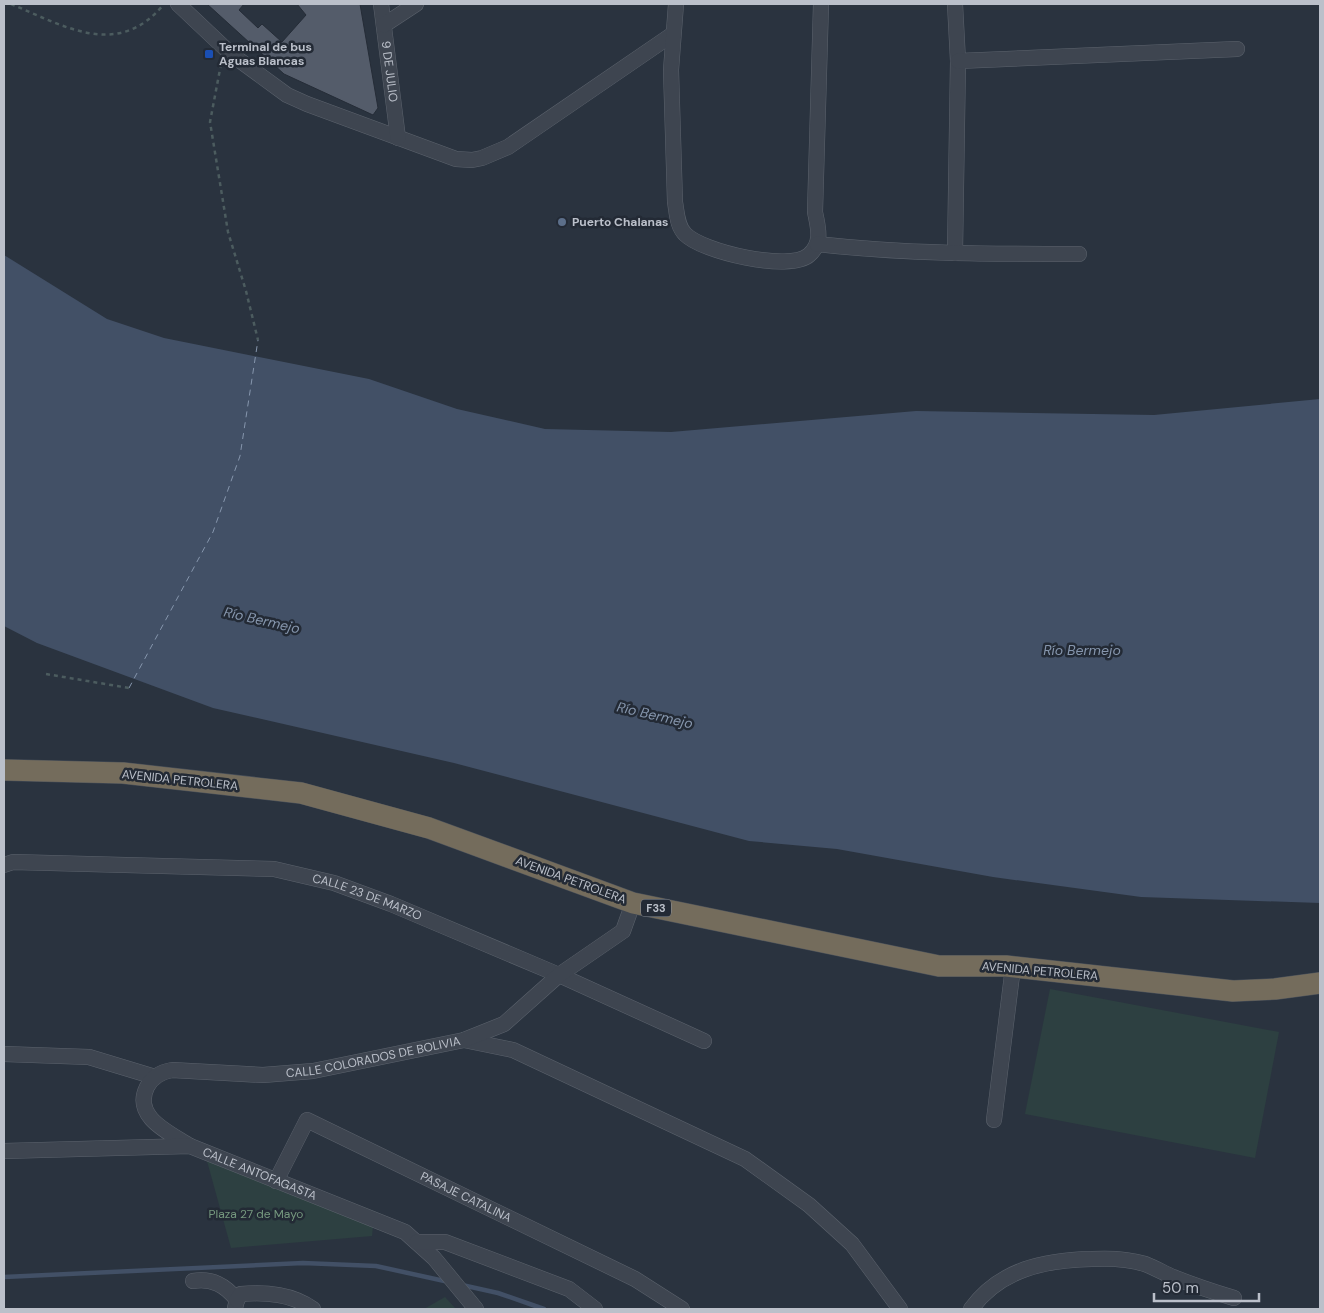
<svg xmlns="http://www.w3.org/2000/svg" width="1324" height="1313" font-family="'DM Sans',sans-serif">
<rect width="100%" height="100%" fill="#2a333f"/>
<g fill="#2d4041">
<polygon points="1050,989 1279,1032 1255,1158 1025,1114"/>
<polygon points="207,1161 373,1226 372,1236 231,1248"/>
<polygon points="445,1297 456,1309 424,1309"/>
</g>
<polygon fill="#425066" points="4,255 107,319 164,338 369,379 457,409 545,429 671,432 916,411 1154,415 1320,399 1320,903 1141,897 993,877 837,849 749,841 454,763 213,708 37,643 4,626"/>
<g fill="none" stroke-linecap="round" stroke-linejoin="round">
<g stroke="#425066" stroke-width="4.5">
<polyline points="4,1277 303,1263 376,1266 449,1282"/>
<polyline points="462,1285 498,1293 544,1309"/>
</g>
<polyline stroke="#8696ad" stroke-width="1" stroke-dasharray="6 5" stroke-linecap="butt" points="129,688 213,532 240,456 258,340"/>
</g>
<polygon fill="#545c6a" stroke="#252c37" points="207,4 244,4 239,10 258,28 262,24 282,42 306,15 297,4 360,4 378,108 373,115 284,74"/>
<g fill="none" stroke-linecap="round" stroke-linejoin="round">
<defs>
<g id="minor">
<polyline points="178,4 231,54 287,95 307,104 456,159 472,160 482,158 508,147 673,34"/>
<path id="s1" d="M381,4L398,138"/>
<path d="M676,4L671,70L675,202C677,213 677,226 685,234C702,252 790,272 809,255C823,243 818,227 815,212L821,4"/>
<polyline points="955,4 958,61 955,253"/>
<polyline points="384,25 416,4"/>
<polyline points="958,61 1237,49"/>
<path d="M817,244C904,254 992,254 1079,254"/>
<path id="s2" d="M4,865L13,862L274,869L334,883L391,904L559,975L704,1041"/>
<polyline points="464,1040 513,1050 745,1159 809,1205 852,1244 900,1309"/>
<polyline points="4,1054 89,1057 155,1077"/>
<polyline points="994,1120 1013,967"/>
<path id="s3" d="M190,1146C170,1133 132,1117 147,1087C152,1077 161,1072 172,1070L263,1075L313,1071L464,1040L504,1024L559,975L623,931L633,903"/>
<path id="s4" d="M4,1151L190,1146L405,1232L434,1258L476,1309"/>
<path id="s5" d="M276,1181L307,1120L635,1279L682,1309"/>
<polyline points="417,1242 445,1242 569,1289 595,1309"/>
<path d="M193,1281C212,1278 225,1285 237,1300L235,1308"/>
<path d="M237,1300L241,1294C267,1292 292,1294 313,1309"/>
<path d="M971,1309C1000,1269 1045,1260 1092,1259C1110,1258 1129,1259 1145,1264C1155,1268 1164,1273 1173,1277C1193,1285 1214,1292 1234,1298"/>
</g>
<polyline id="highway" points="4,770 123,773 301,793 429,828 633,903 939,966 1006,966 1233,991 1275,989 1320,983"/>
</defs>
<use href="#minor" stroke="#5c636d" stroke-width="16"/>
<use href="#highway" stroke="#49505a" stroke-width="22"/>
<g stroke="#4c5c5f" stroke-width="2.5" stroke-dasharray="4 4" stroke-linecap="butt">
<path d="M11,4C64,26 118,60 164,4"/>
<polyline points="221,64 210,122 228,232 246,291 258,340"/>
<polyline points="46,674 129,688"/>
</g>
<use href="#minor" stroke="#3e4550" stroke-width="15"/>
<use href="#highway" stroke="#746c5c" stroke-width="21"/>
</g>
<rect fill="#1a4fb4" stroke="#232a35" stroke-width="2" x="204" y="49" width="10" height="10" rx="2.5"/>
<circle fill="#5c6f8a" stroke="#232a35" stroke-width="2" cx="562" cy="222" r="5"/>
<g text-anchor="middle" dominant-baseline="central" stroke-width="5" stroke-linejoin="round" paint-order="stroke">
<rect fill="#232a35" stroke="#8d939d" stroke-width="1" x="641" y="899.5" width="30" height="17" rx="4"/>
<g font-size="11" font-weight="bold" fill="#bbc0ca">
<text x="656" y="908">F33</text>
</g>
<g font-size="12" font-weight="bold" fill="#bbc0ca" stroke="#232a35" text-anchor="start">
<text x="219" y="47">Terminal de bus<tspan x="219" dy="14">Aguas Blancas</tspan></text>
<text x="572" y="222">Puerto Chalanas</text>
</g>
<g font-size="12" fill="#bbc0ca" stroke="#232a35">
<text stroke="none"><textPath href="#s1" startOffset="68">9 DE JULIO</textPath></text>
<text transform="translate(180 780) rotate(6)">AVENIDA PETROLERA</text>
<text transform="translate(571 880) rotate(20)">AVENIDA PETROLERA</text>
<text stroke="none"><textPath href="#s2" startOffset="368">CALLE 23 DE MARZO</textPath></text>
<text transform="translate(1040 971) rotate(5)">AVENIDA PETROLERA</text>
<text stroke="none"><textPath href="#s3" startOffset="316">CALLE COLORADOS DE BOLIVIA</textPath></text>
<text stroke="none"><textPath href="#s4" startOffset="261">CALLE ANTOFAGASTA</textPath></text>
<text stroke="none"><textPath href="#s5" startOffset="245">PASAJE CATALINA</textPath></text>
</g>
<g font-size="12" fill="#75987e" stroke="#232a35">
<text x="256" y="1214">Plaza 27 de Mayo</text>
</g>
<g font-size="14" font-style="italic" fill="#8696ad" stroke="#232a35">
<text transform="translate(262 620) rotate(13)">Río Bermejo</text>
<text x="1082" y="650">Río Bermejo</text>
<text transform="translate(655 715) rotate(13)">Río Bermejo</text>
</g>
</g>
<rect width="1324" height="1313" fill="none" stroke="#bbc0ca" stroke-width="10"/>
<path d="M1154 1293v8h105v-8" fill="none" stroke="#bbc0ca" stroke-width="2.5"/>
<text x="1162" y="1293" font-size="15" fill="#bbc0ca" stroke="#232a35" stroke-width="4" paint-order="stroke">50 m</text>
</svg>
